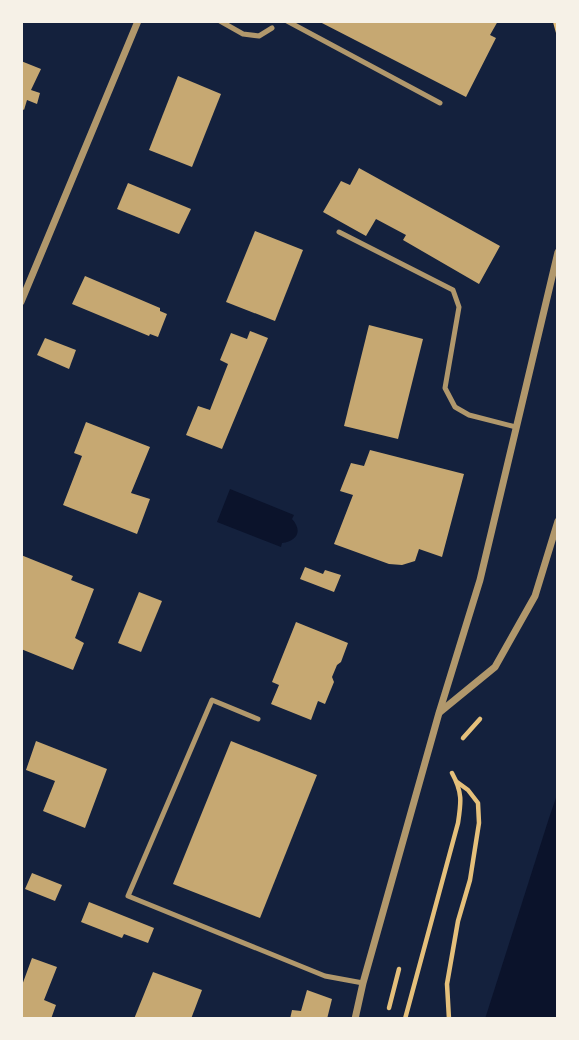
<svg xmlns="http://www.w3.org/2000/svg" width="579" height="1040" font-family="'Asap Condensed',sans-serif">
<rect width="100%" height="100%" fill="#14213d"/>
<g fill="#0b132b">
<path d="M230,489L294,515L292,519C303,531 297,541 282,543L281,547L217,522Z"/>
<polygon points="558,792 558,1019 485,1019 549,818"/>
</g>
<g fill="#c6a872">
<polygon points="318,21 498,21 490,35 496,38 466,97"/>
<polygon points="21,61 41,69 31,90 40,93 37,104 27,100 24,110 21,108"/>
<polygon points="178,76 221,94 192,167 149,150"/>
<polygon points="359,168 500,246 479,284 403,240 406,235 376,219 366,236 323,212 341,181 350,185"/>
<polygon points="128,183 191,209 179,234 117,209"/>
<polygon points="255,231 303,250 275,321 226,302"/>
<polygon points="85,276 160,308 160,311 167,314 158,337 150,334 149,336 72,304"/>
<polygon points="369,325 423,339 398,439 344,426"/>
<polygon points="250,331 268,338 222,449 186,435 198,406 210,410 228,364 220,360 231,333 247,339"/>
<polygon points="45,338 76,350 69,369 37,355"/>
<polygon points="86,422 150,447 131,493 150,499 137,534 63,505 82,456 74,453"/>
<polygon points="370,450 464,474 442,557 419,549 415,561 402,565 389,564 334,544 353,495 340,491 351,463 364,466"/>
<polygon points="21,555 73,576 71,580 94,589 75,638 84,643 73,670 21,649"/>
<polygon points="305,567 323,574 325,570 341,575 334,592 300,579"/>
<polygon points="139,592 162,601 141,652 118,643"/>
<polygon points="296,622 348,643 341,662 337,665 332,677 334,682 325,704 318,701 311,720 271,704 279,685 272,682"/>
<polygon points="36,741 107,769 85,828 43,811 55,781 26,770"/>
<polygon points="231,741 317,775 260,918 173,884"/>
<polygon points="32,873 62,885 55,901 25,889"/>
<polygon points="89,902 154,928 148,943 124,934 122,938 81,922"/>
<polygon points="32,958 57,967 44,1000 56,1005 51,1019 21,1019 21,988"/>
<polygon points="153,972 202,990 191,1019 134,1019"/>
<polygon points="307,990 332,999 327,1019 290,1019 292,1010 301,1011"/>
</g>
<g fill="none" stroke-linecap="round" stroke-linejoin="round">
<g stroke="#e5c07b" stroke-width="4.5">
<polyline points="555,21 558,32"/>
<polyline points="463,738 480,719"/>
<polyline points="389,1008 399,969"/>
<path d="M405,1019L458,823C461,803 463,793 452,773"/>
<polyline points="449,1019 447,984 458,921 470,880 479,823 478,803 468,790 457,782"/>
</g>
<g stroke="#b1986c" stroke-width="5">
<polyline points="220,21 243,34 259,36 272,28"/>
<polyline points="287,21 440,103"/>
<polyline points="339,232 453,290 459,307 445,388 455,407 469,415 516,427"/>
<polyline points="258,719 212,700 128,896 325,976 363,983"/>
</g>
<g stroke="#b1986c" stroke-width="7">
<polyline points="21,302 138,21"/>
<polyline points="440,712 495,667 535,596 558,521"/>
<polyline points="355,1019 363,983 439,713 480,580 558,252"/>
</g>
</g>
<rect width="579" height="1040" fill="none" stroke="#f6f1e7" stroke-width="46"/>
</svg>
